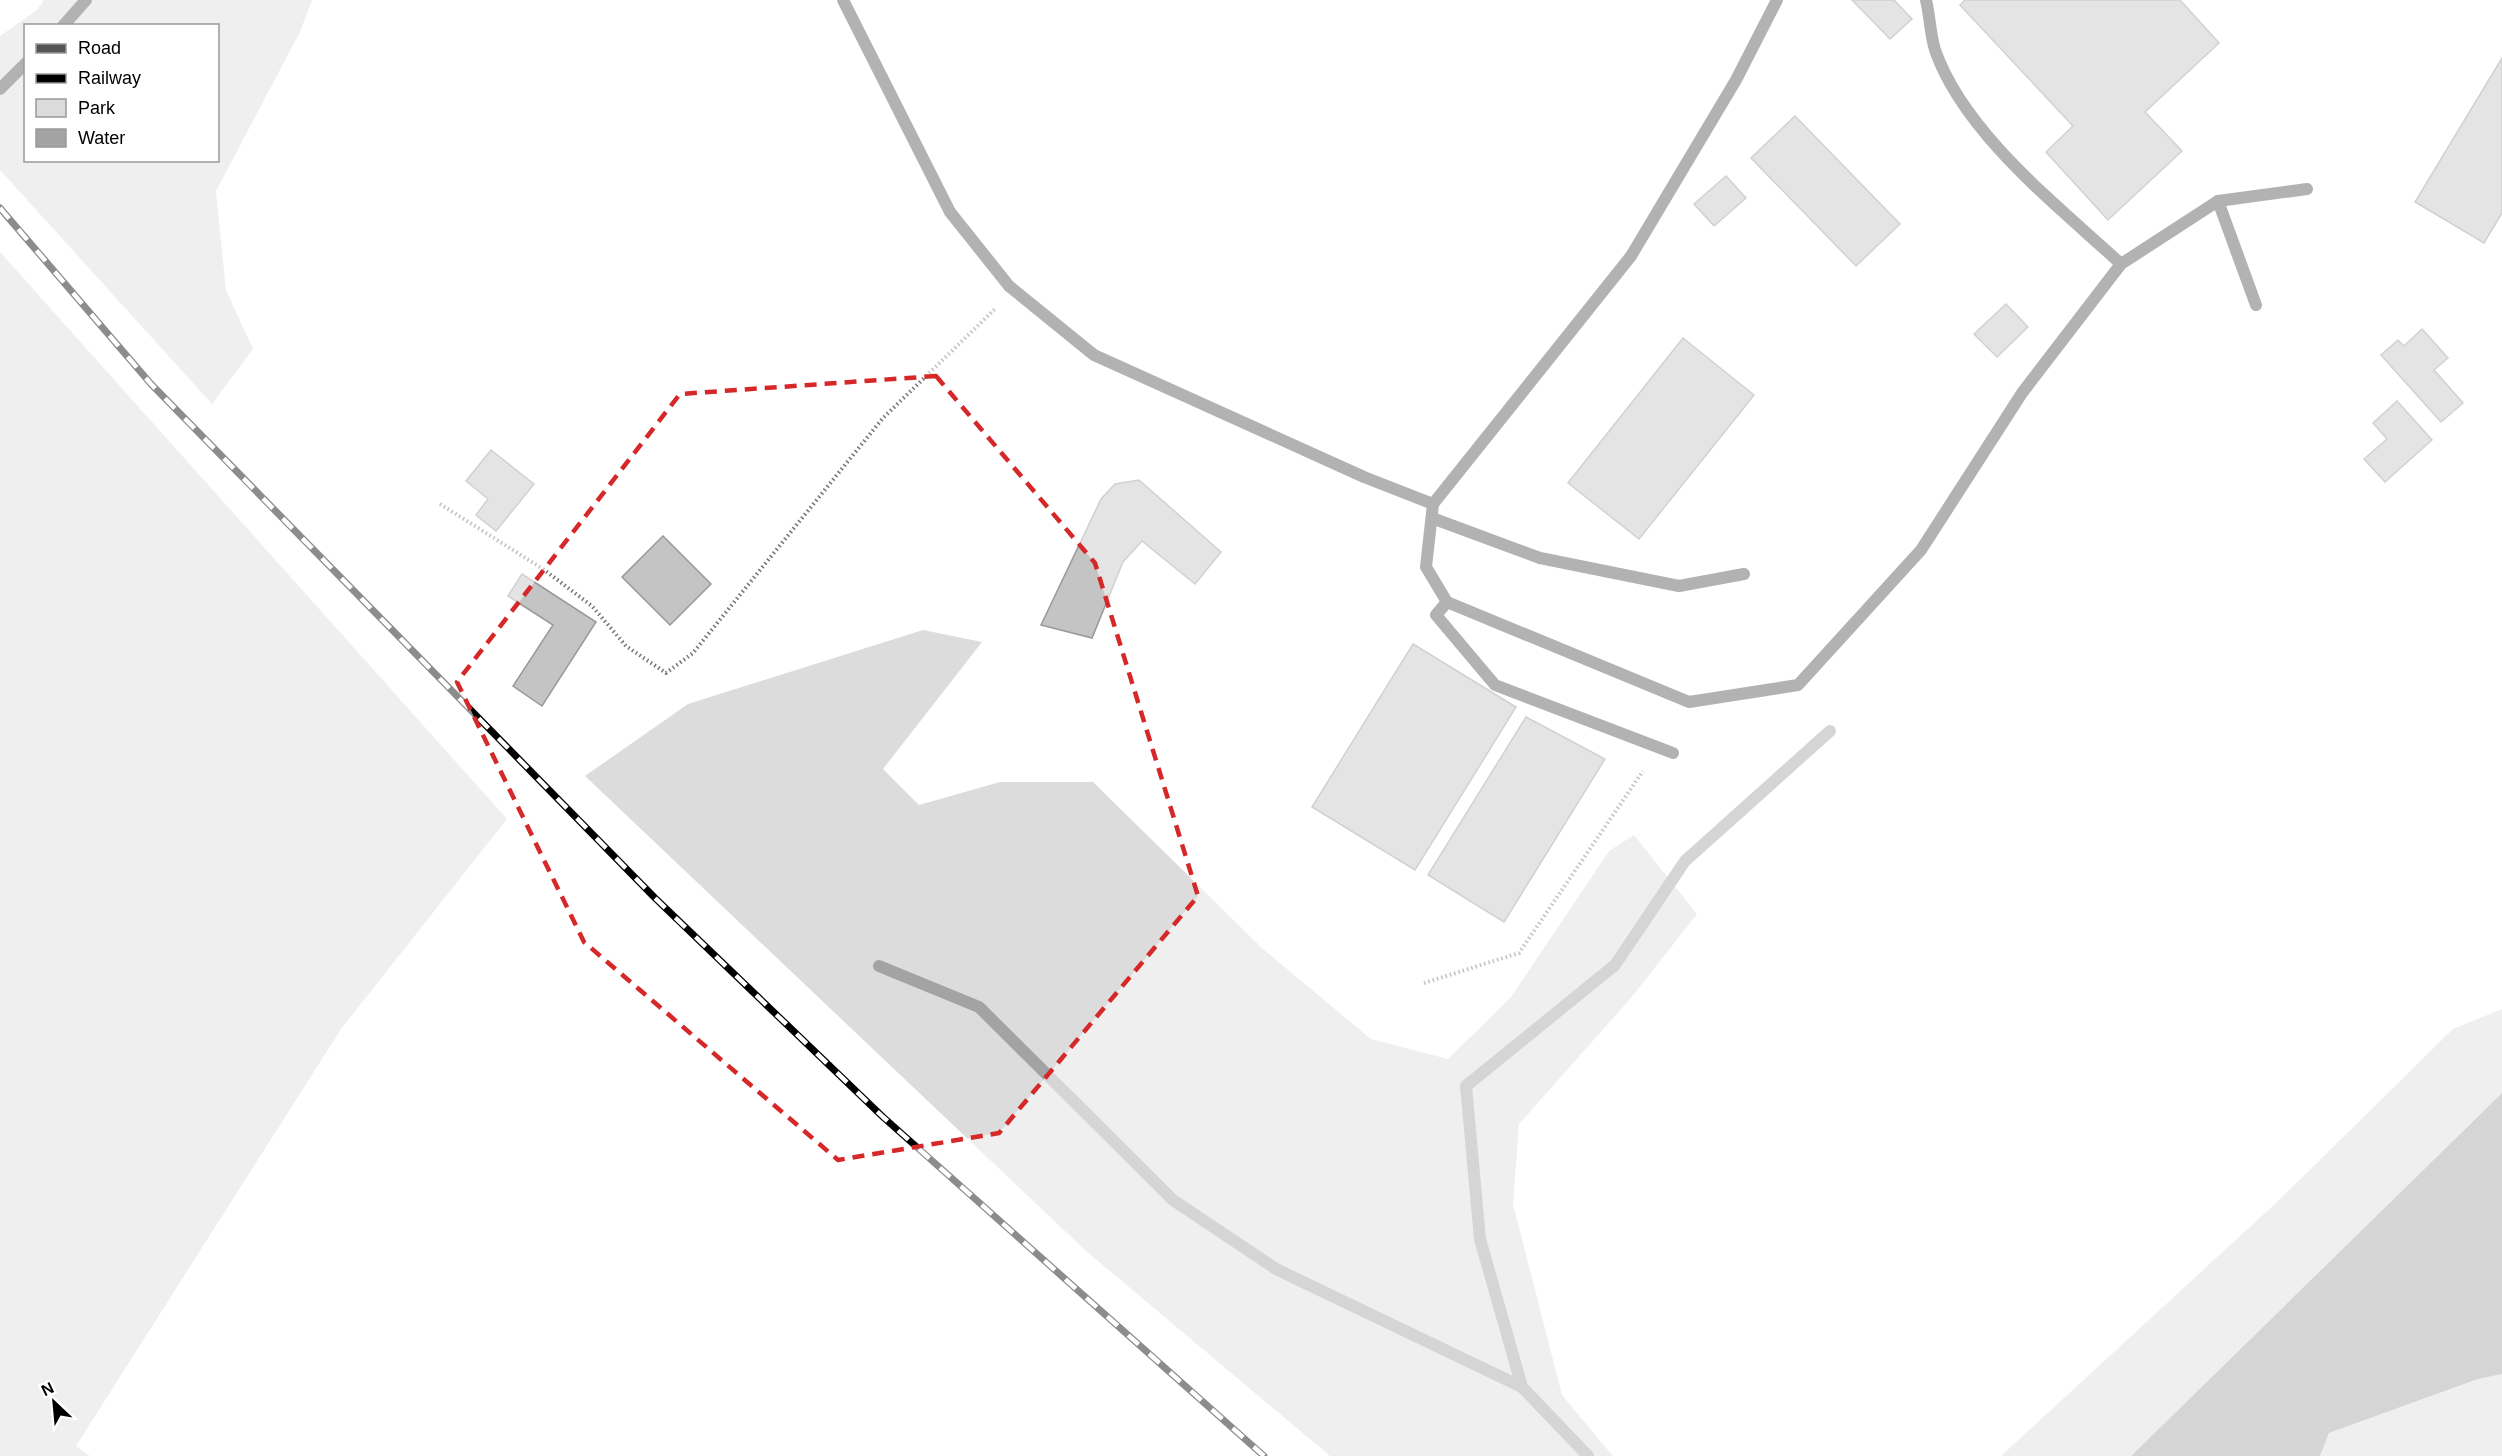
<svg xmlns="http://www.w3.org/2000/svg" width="2502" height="1456" font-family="Arial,sans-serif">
<rect width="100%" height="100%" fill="#fff"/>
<g fill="#dcdcdc" fill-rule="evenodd">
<path d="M44,0H312L300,32L216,191L226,290L253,349L212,404L0,170V36L37,10ZM26,26H218V160H26Z"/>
<polygon points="0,252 507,819 341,1029 76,1446 90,1456 0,1456"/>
<polygon points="923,630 982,642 883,769 919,805 1000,782 1093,782 1262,948 1371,1039 1448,1059 1511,997 1609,851 1634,835 1697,914 1631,998 1519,1124 1513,1204 1562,1395 1613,1456 1330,1456 1086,1251 585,776 688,704"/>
<polygon points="2502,1009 2502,1093 2131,1456 2001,1456 2278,1201 2453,1029"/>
<polygon points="2502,1374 2502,1456 2320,1456 2329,1433 2478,1379"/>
</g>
<polygon fill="#a3a3a3" points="2502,1093 2502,1374 2478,1379 2329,1433 2320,1456 2131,1456"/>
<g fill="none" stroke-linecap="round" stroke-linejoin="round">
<g stroke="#a3a3a3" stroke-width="12">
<polyline points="879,966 979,1007 1173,1200 1276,1269 1522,1387"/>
<polyline points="1588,1456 1522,1387 1480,1239 1466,1086 1615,965 1685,861 1830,731"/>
</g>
</g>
<g fill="#c4c4c4" stroke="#999" stroke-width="1.5">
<polygon points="1852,0 1894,0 1912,19 1890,39"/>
<polygon points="1965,0 2180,0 2219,43 2145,112 2182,151 2108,220 2046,152 2073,126 1960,5"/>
<polygon points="2502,58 2502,213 2484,243 2415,202"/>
<polygon points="1795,116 1900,224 1856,266 1751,158"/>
<polygon points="1726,176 1746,198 1714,226 1694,204"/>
<polygon points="2006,304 2028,327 1997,357 1974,334"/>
<polygon points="2422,329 2448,358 2434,370 2463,403 2441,422 2381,355 2398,340 2404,346"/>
<polygon points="1683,338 1754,395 1639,539 1568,483"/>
<polygon points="2397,401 2432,440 2385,482 2364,459 2387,439 2373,423"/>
<polygon points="491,450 534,484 496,531 476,515 488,499 466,481"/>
<polygon points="1139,480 1221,552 1195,584 1142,541 1123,562 1092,638 1041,625 1101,499 1115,484"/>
<polygon points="663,536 711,584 670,625 622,577"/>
<polygon points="522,574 596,622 542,706 513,686 553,625 508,596"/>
<polygon points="1413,644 1516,707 1415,870 1312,807"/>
<polygon points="1526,717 1605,759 1504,922 1428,875"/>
</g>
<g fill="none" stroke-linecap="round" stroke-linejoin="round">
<g stroke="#777" stroke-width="4" stroke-dasharray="1.5 3" stroke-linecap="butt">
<polyline points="440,504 543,569 592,606 626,646 666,673 693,653 883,418 995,309"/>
<polyline points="1424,983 1519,953 1643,771"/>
</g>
<g stroke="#555" stroke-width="12">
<path d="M1926,0C1930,16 1930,34 1935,50C1964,133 2057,205 2121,264"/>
<polyline points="1631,256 1736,80 1777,0"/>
<polyline points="1432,518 1540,558 1679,586 1744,574"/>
<polyline points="1447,602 1436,615 1495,685 1673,753"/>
</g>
<g stroke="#555" stroke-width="12">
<polyline points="843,0 950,212 1009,286 1094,355 1364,477 1433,504"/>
<polyline points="63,26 86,0"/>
<polyline points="0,89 26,63"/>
<polyline points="2218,201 2256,305"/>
<polyline points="1631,256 1433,504 1426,567 1447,602 1689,702 1798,685 1921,550 2022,393 2121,264 2218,201 2307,189"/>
</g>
<defs>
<polyline id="rail" points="0,208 151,384 655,898 883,1117 1264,1456"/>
</defs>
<use href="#rail" stroke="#000" stroke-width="7"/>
<use href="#rail" stroke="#fff" stroke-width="4.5" stroke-dasharray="14" stroke-linecap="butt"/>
</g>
<path d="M0 0H2502V1456H0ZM936,376L1095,563L1198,896L999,1133L838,1160L584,942L457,682L680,394Z" fill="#fff" fill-opacity=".55" fill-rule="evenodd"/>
<path fill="none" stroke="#d62828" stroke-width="4.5" stroke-dasharray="12 8" stroke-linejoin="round" d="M936,376L1095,563L1198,896L999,1133L838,1160L584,942L457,682L680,394Z"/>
<rect x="24" y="24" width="195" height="138" fill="#ffffff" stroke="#999999" stroke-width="1.5"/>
<rect x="36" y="44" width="30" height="9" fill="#555555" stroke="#999999" stroke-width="1.5"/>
<text x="78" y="54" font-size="18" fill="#000000">Road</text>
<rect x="36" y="74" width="30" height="9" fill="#000000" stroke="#999999" stroke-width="1.5"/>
<text x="78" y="84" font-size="18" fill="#000000">Railway</text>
<rect x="36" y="99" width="30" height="18" fill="#dcdcdc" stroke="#999999" stroke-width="1.5"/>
<text x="78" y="114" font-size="18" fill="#000000">Park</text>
<rect x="36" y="129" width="30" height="18" fill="#a3a3a3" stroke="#999999" stroke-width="1.5"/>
<text x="78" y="144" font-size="18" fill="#000000">Water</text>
<g transform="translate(54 1402) rotate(334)" stroke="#ffffff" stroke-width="4.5" paint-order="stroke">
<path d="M0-4.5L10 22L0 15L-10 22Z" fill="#000000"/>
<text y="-9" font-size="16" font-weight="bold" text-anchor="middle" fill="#000000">N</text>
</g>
</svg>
